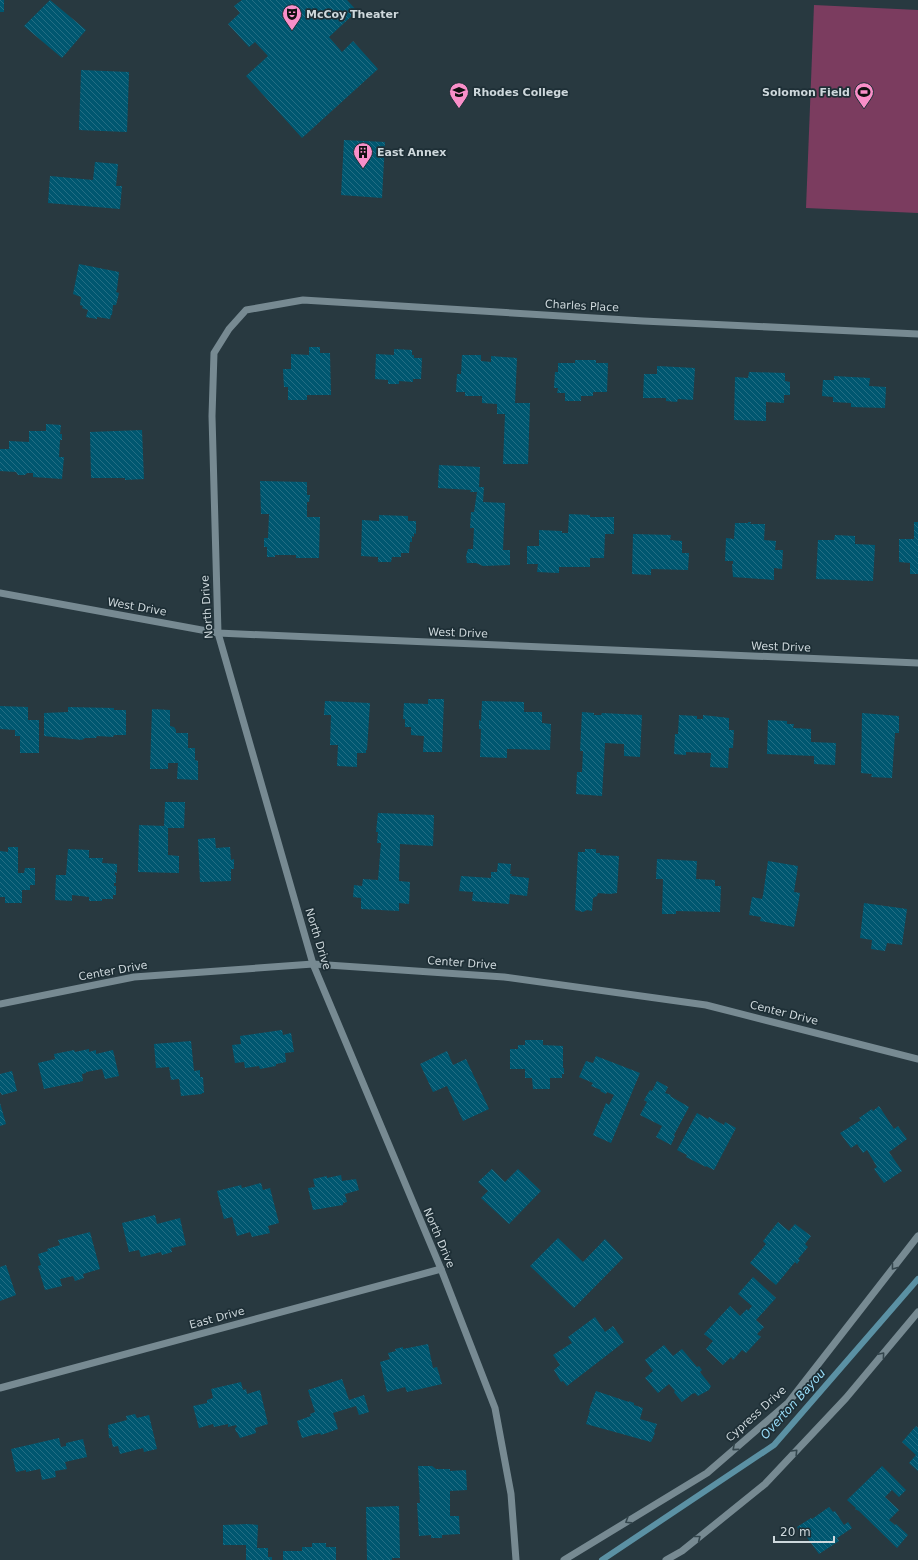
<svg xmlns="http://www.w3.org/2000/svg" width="918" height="1560" font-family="'DejaVu Sans',sans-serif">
<defs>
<pattern id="building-back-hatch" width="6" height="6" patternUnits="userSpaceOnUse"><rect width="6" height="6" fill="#005770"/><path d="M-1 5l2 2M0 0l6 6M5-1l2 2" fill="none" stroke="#246e84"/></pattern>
</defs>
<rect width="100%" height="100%" fill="#283940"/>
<polygon fill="#7b3c5f" points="814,5 918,10 918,213 806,208"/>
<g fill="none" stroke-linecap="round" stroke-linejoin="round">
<polyline stroke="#5b91a4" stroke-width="6" points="602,1560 774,1445 918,1279"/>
</g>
<g fill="url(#building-back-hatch)">
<rect x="0" y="0" width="4" height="12"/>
<polygon points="50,0 86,30 62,58 24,26"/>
<polygon points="242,0 347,0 357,11 329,37 342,52 353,41 378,69 302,138 246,76 268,56 255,42 249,47 228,24 240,13 234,6"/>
<polygon points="81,70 129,72 127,132 79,130"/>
<polygon points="344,140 385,142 382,198 341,195"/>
<polygon points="95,162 118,164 116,186 122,186 120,209 48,203 50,176 93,180"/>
<polygon points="79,264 119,272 117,289 116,292 119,293 116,305 113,305 112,315 111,315 110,319 97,317 97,319 86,317 88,310 82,308 83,306 80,305 81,297 73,294"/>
<polygon points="309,347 320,347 320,353 330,353 331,395 307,395 307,400 288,400 288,387 284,387 283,369 291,369 291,354 309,355"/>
<polygon points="394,349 412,350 412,355 414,355 414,358 422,358 421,379 413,379 413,382 399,381 399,384 388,384 388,380 375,379 376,354 394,355"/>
<polygon points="462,355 481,355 481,361 491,362 491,356 517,358 515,403 530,403 528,464 503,464 505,414 497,414 497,404 482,403 482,396 465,396 465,392 456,392 457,374 461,374"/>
<polygon points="575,360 596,360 596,363 608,363 607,392 593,392 593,396 581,396 581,401 565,401 565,393 557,393 558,388 554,388 555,372 558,372 558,363 575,363"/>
<polygon points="657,366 695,368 693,400 678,399 677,402 666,401 666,398 643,398 644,374 657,374"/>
<polygon points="749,372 785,373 785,381 790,382 790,395 784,395 784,403 766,402 766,421 734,420 735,377 748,378"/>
<polygon points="834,376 870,378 869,386 886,387 885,408 851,407 851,403 833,402 833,397 822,396 823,380 834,380"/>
<polygon points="46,424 61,425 60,434 62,434 62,440 60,440 59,457 64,457 62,479 33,477 33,473 27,473 25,475 18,475 16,472 0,471 0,449 9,449 9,441 29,442 29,431 46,431"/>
<polygon points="142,430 144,479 125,480 125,478 91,478 90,432"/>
<polygon points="439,465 480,467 479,487 484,487 483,502 505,503 503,550 510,550 510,565 483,566 476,563 467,563 466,556 468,549 473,549 474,528 470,528 471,512 474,512 477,492 470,492 471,490 438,488"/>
<polygon points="260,481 307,482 307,495 310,495 309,502 307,502 307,517 320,517 319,558 296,558 296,555 275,555 275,557 267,557 267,547 264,547 264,538 268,538 269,514 261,514"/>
<polygon points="569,514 590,515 590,517 614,517 614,534 605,534 604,558 590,558 590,567 559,567 559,573 537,572 538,564 527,564 527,546 539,546 539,530 562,531 562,533 568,533"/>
<polygon points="379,515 408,516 408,521 416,521 416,534 414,533 414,537 412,536 412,542 410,542 409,553 401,553 401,557 392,557 391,562 378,562 378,557 361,556 362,520 379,521"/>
<polygon points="748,522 751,522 750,524 765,524 764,540 776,541 775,550 783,550 782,569 774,568 774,580 733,577 732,564 733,564 733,561 725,561 726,538 734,539 735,523 748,523"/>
<polygon points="914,522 918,522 918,574 910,574 910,563 899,562 899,539 914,539"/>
<polygon points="633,534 671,535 670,540 682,541 682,553 689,553 688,570 651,569 651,575 632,574"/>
<polygon points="835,535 855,536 855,544 875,545 873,581 816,579 818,540 834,540"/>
<polygon points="428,699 444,699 442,752 423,752 424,736 411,735 411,727 405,727 405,719 403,719 404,703 428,704"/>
<polygon points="325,701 370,703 367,750 366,750 366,753 357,753 357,767 337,766 338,745 330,745 331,715 324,715"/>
<polygon points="482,701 524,702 524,712 542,712 542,723 551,724 550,750 507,749 507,758 480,757 481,729 479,729 479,720 481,721"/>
<polygon points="0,706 28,707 28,720 39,720 39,753 20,753 20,736 15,736 15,730 0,729"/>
<polygon points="68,707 114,708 114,710 126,710 126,735 114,735 113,737 97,736 96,738 85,738 82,740 44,736 44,713 68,712"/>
<polygon points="152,709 170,710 170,726 174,727 176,730 176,733 188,733 188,748 195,748 195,760 198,761 198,780 177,779 178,763 168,763 168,769 150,769"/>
<polygon points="582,712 594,713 594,715 601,715 602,713 642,715 640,757 624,756 624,744 605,743 602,796 576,794 577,772 582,772 583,751 580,751"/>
<polygon points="862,713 899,716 899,733 895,733 892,778 871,777 872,774 861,773"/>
<polygon points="679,715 697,716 697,719 703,719 703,715 729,718 729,730 734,730 733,748 729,748 728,768 710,767 711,753 686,752 686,755 674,754 675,734 678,734"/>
<polygon points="768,720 787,721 787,724 794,724 793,728 811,729 811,742 836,743 835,765 814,764 814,756 767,754"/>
<polygon points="165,802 185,802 184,828 168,828 168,855 179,856 179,873 138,872 139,825 164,826"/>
<polygon points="378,813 434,815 433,846 400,844 399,881 410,882 409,904 399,903 399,911 361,909 361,898 353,897 354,885 362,886 363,879 378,880 381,843 377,843 378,832 376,832"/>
<polygon points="215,838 216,848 230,847 231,860 234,859 234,869 231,869 231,881 200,882 198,839"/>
<polygon points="8,847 18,847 18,873 24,873 25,868 35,868 35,885 30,885 30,890 22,890 22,903 5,903 5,897 0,897 0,851 8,852"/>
<polygon points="68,849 89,850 89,858 103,858 102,863 117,864 117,873 115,872 115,875 116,875 116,883 114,883 114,886 116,886 116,895 113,895 113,899 102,899 102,901 89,901 89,897 72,895 72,901 55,900 56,875 66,875"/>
<polygon points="585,849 596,849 596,853 600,853 600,855 619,856 617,893 610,894 598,893 597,896 593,898 592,911 587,910 583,912 575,910 578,852 585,852"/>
<polygon points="657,859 697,861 696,879 715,880 715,886 721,886 720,912 676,911 676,914 662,914 663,879 656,879"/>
<polygon points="768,861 798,866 794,892 800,893 794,927 760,921 761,917 749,915 752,897 762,899 763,895"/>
<polygon points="498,863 511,864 510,874 512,874 511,876 529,878 527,896 510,894 509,904 472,901 473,892 459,891 461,876 491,878 491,872 497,872"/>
<polygon points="864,903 907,909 902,945 887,943 885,951 871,949 872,940 860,938"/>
<polygon points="282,1030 283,1035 291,1033 294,1052 285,1053 286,1062 276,1064 276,1066 260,1069 259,1066 245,1068 244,1062 235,1063 232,1045 241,1044 240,1036"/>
<polygon points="525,1040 543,1040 543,1045 563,1046 563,1068 564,1068 564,1074 562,1074 562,1078 550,1078 550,1089 533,1089 532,1078 525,1078 525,1069 510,1069 510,1049 518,1049 518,1045 525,1045"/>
<polygon points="191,1041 194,1071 200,1070 200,1077 203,1077 204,1093 202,1093 202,1094 181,1096 179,1079 171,1080 169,1067 156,1068 154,1044"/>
<polygon points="89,1049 89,1052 96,1050 96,1054 113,1050 119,1076 105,1079 102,1069 86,1072 86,1073 82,1074 83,1081 44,1089 38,1063 55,1059 54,1054 74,1050 75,1052"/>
<polygon points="447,1051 453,1065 466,1059 489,1109 463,1121 447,1086 433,1092 420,1064"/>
<polygon points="596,1056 640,1073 611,1143 593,1135 606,1103 609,1105 614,1095 607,1092 606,1094 600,1091 601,1090 591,1086 593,1083 579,1077 586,1061 593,1063"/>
<polygon points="12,1071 17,1091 2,1095 0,1092 0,1074"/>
<polygon points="657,1081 668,1087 665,1093 671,1095 670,1096 689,1107 674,1135 675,1136 671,1145 656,1137 662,1126 640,1115 647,1102 644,1100 650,1090 652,1091"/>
<polygon points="0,1103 6,1124 0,1126"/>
<polygon points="879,1106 894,1129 898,1126 907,1139 889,1152 902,1171 884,1183 874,1169 877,1167 867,1150 863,1153 857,1144 851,1148 840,1133 861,1120 859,1118 872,1109 873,1111"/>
<polygon points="697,1113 708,1119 709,1117 724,1125 725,1122 736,1128 714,1170 706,1166 706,1167 686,1157 687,1155 677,1150"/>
<polygon points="492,1169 505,1182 518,1169 541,1191 509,1224 481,1198 488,1191 478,1182"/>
<polygon points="341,1175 342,1181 356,1179 359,1190 345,1194 347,1202 343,1203 343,1205 313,1210 308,1188 315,1187 313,1179 327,1176 327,1178"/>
<polygon points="261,1183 263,1190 270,1188 279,1223 268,1226 270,1233 252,1237 250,1232 237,1236 232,1217 224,1219 217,1191 241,1185 242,1188"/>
<polygon points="155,1215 157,1224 180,1218 186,1245 171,1248 172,1252 162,1255 161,1252 141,1257 139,1250 129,1252 122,1223"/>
<polygon points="778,1222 789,1231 795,1224 811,1236 805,1244 808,1247 798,1259 800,1260 797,1264 795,1262 776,1285 750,1263 766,1244 763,1241"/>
<polygon points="90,1232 100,1269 83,1274 84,1278 75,1281 73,1276 60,1279 62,1286 45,1290 39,1270 38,1266 41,1265 38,1254 48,1251 47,1249 60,1245 58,1240"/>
<polygon points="558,1238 583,1262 605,1239 623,1258 574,1308 530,1266"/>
<polygon points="6,1265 16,1295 0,1301 0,1267"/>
<polygon points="753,1277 776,1298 756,1320 764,1327 757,1334 761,1337 746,1353 742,1350 733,1360 731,1357 723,1365 706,1349 713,1341 704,1334 730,1306 740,1316 747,1309 748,1311 752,1306 738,1294"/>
<polygon points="595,1317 605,1332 613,1326 624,1342 567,1386 563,1381 561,1382 554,1370 560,1365 553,1355 572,1343 568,1337"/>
<polygon points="428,1344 433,1368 437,1367 442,1384 407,1392 405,1387 387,1392 380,1362 390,1359 388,1353 396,1351 395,1349 403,1347 403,1349"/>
<polygon points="664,1345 673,1356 682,1349 697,1367 699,1366 702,1370 700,1372 711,1386 709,1390 698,1396 695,1393 692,1394 682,1402 677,1396 674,1392 675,1391 669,1384 658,1393 645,1378 653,1371 645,1360"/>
<polygon points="342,1379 349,1400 364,1395 369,1412 359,1415 356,1406 333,1413 338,1429 321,1435 320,1433 302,1438 297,1421 311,1416 310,1414 315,1412 308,1390"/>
<polygon points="241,1382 243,1390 246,1389 247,1394 260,1390 268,1424 255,1428 256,1433 240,1438 237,1432 236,1432 235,1428 237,1427 236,1425 228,1427 228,1424 214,1427 213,1424 199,1428 193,1406 207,1403 207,1400 213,1398 211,1389"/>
<polygon points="596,1391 629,1402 629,1401 634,1403 634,1405 643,1408 640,1419 657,1424 654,1432 655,1433 651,1442 586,1424 590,1410 589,1410"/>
<polygon points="135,1414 137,1418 149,1415 157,1449 144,1452 143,1448 120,1454 118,1446 113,1447 111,1438 109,1438 108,1425 127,1420 126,1416"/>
<polygon points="916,1426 918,1428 918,1471 909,1463 916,1455 902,1442"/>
<polygon points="59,1438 61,1447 66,1446 66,1443 83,1439 87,1457 65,1462 67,1469 55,1471 56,1477 42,1480 40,1469 26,1472 26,1470 16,1472 11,1449"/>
<polygon points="418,1466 432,1466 436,1469 450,1469 450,1471 466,1470 467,1490 450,1491 450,1516 459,1516 460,1534 442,1535 442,1538 431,1538 431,1535 419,1536 417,1503 420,1503"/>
<polygon points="882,1466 906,1490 899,1497 892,1490 885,1497 899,1510 889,1520 895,1525 896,1524 908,1535 897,1548 859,1511 855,1509 856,1508 847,1500"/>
<polygon points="399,1506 400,1558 392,1558 392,1560 367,1560 366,1507"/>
<polygon points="829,1507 833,1512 835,1511 844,1525 848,1522 852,1528 837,1538 839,1541 819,1554 803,1532 801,1534 797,1527 811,1518 812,1519"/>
<polygon points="248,1524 258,1525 257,1548 268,1548 268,1557 272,1557 272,1560 246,1560 246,1545 223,1545 223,1525"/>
<polygon points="312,1543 326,1543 326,1547 336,1547 336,1560 283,1560 283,1551 302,1551 302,1547 312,1547"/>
</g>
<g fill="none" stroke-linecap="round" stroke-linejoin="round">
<g stroke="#778a92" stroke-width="7">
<polyline points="0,593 218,633 918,663"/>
<polyline points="0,1004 134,977 313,964 504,977 706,1005 918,1059"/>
<polyline points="0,1388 441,1269"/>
<polyline points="516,1560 511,1494 495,1408 441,1269 313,964 218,633 212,416 214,353 229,329 246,310 303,300 643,321 918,334"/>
<polyline points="564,1560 707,1473 788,1403 918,1236"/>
<polyline points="666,1560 682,1551 765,1484 846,1398 918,1312"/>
</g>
</g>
<defs><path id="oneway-chevron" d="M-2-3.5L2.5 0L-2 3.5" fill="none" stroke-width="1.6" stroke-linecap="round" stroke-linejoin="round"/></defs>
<g stroke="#34464d">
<use href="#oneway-chevron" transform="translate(894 1267) rotate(128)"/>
<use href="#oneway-chevron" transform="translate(882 1355) rotate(-50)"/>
<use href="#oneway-chevron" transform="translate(735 1448) rotate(139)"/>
<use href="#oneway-chevron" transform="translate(795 1452) rotate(-46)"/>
<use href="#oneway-chevron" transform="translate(628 1521) rotate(148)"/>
<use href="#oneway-chevron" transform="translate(698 1538) rotate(-39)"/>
</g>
<defs>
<symbol id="theatre-pin" viewBox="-11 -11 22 30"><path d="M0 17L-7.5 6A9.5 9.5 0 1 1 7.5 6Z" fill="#f98fc9" stroke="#1e2f36"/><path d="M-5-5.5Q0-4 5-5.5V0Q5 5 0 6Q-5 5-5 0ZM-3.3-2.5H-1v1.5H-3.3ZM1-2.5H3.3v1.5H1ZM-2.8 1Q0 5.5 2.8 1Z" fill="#111"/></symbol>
<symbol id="university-pin" viewBox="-11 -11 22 30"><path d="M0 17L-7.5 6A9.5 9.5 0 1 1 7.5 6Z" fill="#f98fc9" stroke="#1e2f36"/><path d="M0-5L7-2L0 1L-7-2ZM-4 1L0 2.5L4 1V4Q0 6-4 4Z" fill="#111"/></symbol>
<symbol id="stadium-pin" viewBox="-11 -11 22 30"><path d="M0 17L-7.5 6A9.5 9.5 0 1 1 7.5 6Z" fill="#f98fc9" stroke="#1e2f36"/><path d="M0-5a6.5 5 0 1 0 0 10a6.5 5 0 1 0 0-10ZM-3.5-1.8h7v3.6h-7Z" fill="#111"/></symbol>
<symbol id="building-pin" viewBox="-11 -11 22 30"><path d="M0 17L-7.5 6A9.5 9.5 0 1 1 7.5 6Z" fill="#f98fc9" stroke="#1e2f36"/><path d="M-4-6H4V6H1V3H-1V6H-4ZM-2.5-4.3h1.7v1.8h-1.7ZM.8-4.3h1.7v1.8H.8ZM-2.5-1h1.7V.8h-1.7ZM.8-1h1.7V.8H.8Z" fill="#111"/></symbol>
</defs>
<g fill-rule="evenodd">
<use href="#theatre-pin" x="281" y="3" width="22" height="30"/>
<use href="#university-pin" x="448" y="81" width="22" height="30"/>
<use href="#stadium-pin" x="853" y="81" width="22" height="30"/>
<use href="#building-pin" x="352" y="141" width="22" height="30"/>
</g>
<g text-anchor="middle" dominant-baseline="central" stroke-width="3.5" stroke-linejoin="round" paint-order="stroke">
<g font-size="11" font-weight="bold" fill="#ced8dc" stroke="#1e2f36" text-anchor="start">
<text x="306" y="14">McCoy Theater</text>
<text x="473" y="92">Rhodes College</text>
<text x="850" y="92" text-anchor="end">Solomon Field</text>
<text x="377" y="152">East Annex</text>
</g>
<g font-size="11" fill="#ced8dc" stroke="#1e2f36">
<text transform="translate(582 306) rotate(3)">Charles Place</text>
<text transform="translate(137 607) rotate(10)">West Drive</text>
<text transform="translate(207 607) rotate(-94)">North Drive</text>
<text transform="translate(458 633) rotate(2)">West Drive</text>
<text transform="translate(781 647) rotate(2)">West Drive</text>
<text transform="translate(318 939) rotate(73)">North Drive</text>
<text transform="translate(462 963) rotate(4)">Center Drive</text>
<text transform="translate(113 971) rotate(-10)">Center Drive</text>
<text transform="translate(784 1013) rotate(14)">Center Drive</text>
<text transform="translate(439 1238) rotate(67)">North Drive</text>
<text transform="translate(217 1318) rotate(-15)">East Drive</text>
<text transform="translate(756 1414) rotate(-42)">Cypress Drive</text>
</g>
<g font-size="12" font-style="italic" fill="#97dbf7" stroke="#1e2f36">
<text transform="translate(793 1404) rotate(-48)">Overton Bayou</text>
</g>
</g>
<path d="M774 1536v6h60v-6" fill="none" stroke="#ced8dc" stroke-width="2"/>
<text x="780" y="1536" font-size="12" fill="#ced8dc" stroke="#1e2f36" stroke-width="3" paint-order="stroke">20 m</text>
</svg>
